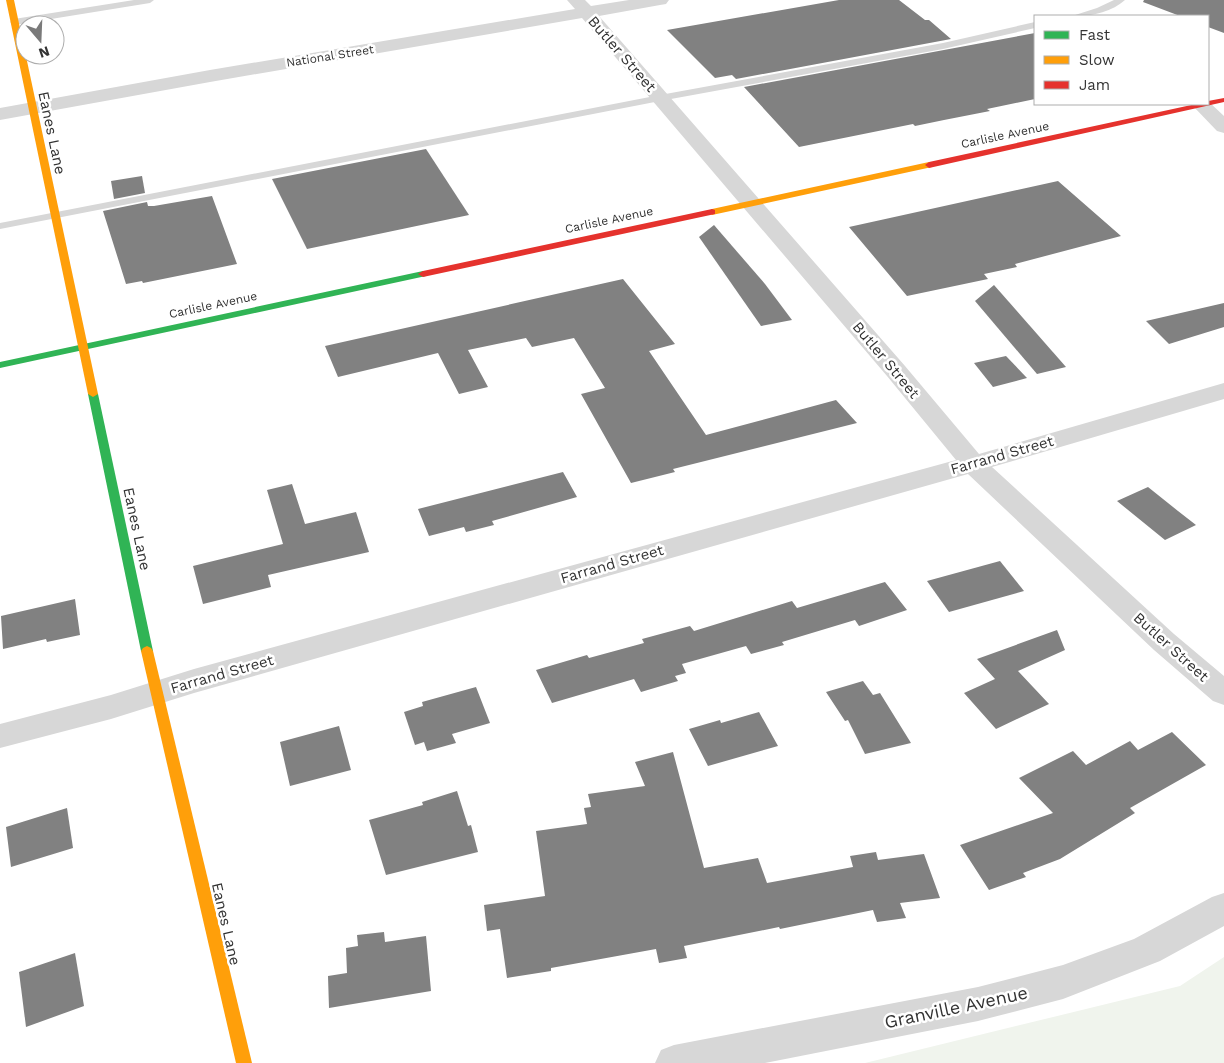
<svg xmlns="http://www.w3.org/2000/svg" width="1224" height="1063" font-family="'Work Sans',sans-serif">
<rect width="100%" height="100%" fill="#fff"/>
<polygon fill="#f0f4ed" points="1224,957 1224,1063 865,1063 1180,986"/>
<g fill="#818181">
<polygon points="839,0 899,0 925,20 929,20 951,39 736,79 732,75 715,78 667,30"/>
<polygon points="1144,0 1224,0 1224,33 1208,27 1208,16 1180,16 1143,2"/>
<polygon points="1035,33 1035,99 987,109 990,111 944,120 915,126 913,124 799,147 744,87"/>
<polygon points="426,149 469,215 307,249 272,179"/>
<polygon points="142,176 145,193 114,199 111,181"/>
<polygon points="1058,181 1121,236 1015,264 1017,267 984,274 988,279 907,296 849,227"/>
<polygon points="212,196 237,264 143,283 142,281 126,284 103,211 147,202 148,206 154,206"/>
<polygon points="714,225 765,284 792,320 761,326 699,237"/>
<polygon points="623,279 675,344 649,351 706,435 836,400 857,423 673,469 675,472 631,483 581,394 605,388 574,338 532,347 526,338 468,350 488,387 459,394 438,353 338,377 325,346"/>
<polygon points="994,285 1066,367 1037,374 975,301"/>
<polygon points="1224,303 1224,327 1169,344 1146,321"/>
<polygon points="1006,356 1027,378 993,387 974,363"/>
<polygon points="563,472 577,497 492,521 494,525 466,532 464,527 429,536 418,509"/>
<polygon points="292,484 305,524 356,512 369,552 268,575 271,587 203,604 193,566 283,544 267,490"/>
<polygon points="1148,487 1178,511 1196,525 1165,540 1117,501"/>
<polygon points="1000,561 1024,591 949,612 927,581"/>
<polygon points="885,582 907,610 859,626 855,620 782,642 784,645 751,654 746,646 682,664 686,673 675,676 678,681 641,692 634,679 552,703 536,670 587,655 589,658 644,643 642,639 690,626 694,631 792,601 797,608"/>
<polygon points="75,599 80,635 47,642 46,639 3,649 1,616"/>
<polygon points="1057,630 1065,650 1018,671 1049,704 996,729 964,693 995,679 977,659"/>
<polygon points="863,681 873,695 880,693 911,743 865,754 848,720 845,721 826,692"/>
<polygon points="476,687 490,723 452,734 456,743 427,751 424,742 415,745 404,712 423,706 422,702"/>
<polygon points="759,712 778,746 708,766 689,729 720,720 721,723"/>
<polygon points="339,726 351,770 290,786 280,742"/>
<polygon points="1172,732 1206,765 1130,808 1135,813 1060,859 1023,873 1026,877 989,890 960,845 1053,813 1019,778 1073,751 1086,765 1130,741 1138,750"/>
<polygon points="673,752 704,868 758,858 767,883 853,867 850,856 876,852 878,860 924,854 940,898 900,903 906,918 877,922 873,910 780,929 779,927 684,946 687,958 659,963 656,949 551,968 551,971 507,978 500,929 487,931 484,905 545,896 536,831 587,824 584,808 591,807 588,794 645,786 635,762"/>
<polygon points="457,791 468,826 471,825 478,852 386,875 369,820 423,805 422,802"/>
<polygon points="67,808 73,848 11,867 6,827"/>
<polygon points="384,932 385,942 426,936 431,991 329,1008 328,976 347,973 346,948 358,946 357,935"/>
<polygon points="75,953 84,1006 26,1027 19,972"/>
</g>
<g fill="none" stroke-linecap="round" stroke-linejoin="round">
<g fill="#d7d7d7" fill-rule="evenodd">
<polygon points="134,0 154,0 150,3 14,25 10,22 14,19"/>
<path d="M1114,0H1125C1112,12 1089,17 1072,16L1097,8Z"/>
<polygon points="1035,22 1035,28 943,49 660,101 0,229 0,223 660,95 943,43"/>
</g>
<g fill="#d7d7d7" fill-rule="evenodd">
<polygon points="567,0 585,0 591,6 629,0 669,0 666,4 660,5 599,16 905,366 979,454 1224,383 1224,399 992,467 1174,634 1224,676 1224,705 1213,701 1154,650 968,474 194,693 111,719 0,748 0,724 111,695 194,669 956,460 887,376 582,18 210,82 0,120 0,108 210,70 575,9"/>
<polygon points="1208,101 1224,116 1224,133 1217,131 1193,106 1195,104 1208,104"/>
<polygon points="1224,893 1224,926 1160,961 1063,999 978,1021 765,1063 655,1063 661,1050 674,1045 978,987 1063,965 1134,939 1212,897"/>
</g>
<g fill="#30b455" fill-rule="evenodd">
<polygon points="423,271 428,274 426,276 0,368 0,362"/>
<polygon points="93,391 98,394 153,651 151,654 143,654 141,651 88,394"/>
</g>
<g fill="#ff9f0a" fill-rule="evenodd">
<polygon points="6,0 14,0 98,394 93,397 88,394"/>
<polygon points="929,162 932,163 932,167 712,215 708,212 712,209"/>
<polygon points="147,646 151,648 153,651 252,1063 236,1063 141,651 143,648"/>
</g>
<g fill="#e5322d" fill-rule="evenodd">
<polygon points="1224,98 1224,102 929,168 925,165 929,162 1196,104 1208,104 1208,101"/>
<polygon points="712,209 715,210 715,214 423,277 418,274 423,271"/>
</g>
</g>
<g text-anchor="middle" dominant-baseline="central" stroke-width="5" stroke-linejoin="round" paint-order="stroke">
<g font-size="12" fill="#333" stroke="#fff">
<text transform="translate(330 56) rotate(-9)">National Street</text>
<text transform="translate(1005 135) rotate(-12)">Carlisle Avenue</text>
<text transform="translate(609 220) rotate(-12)">Carlisle Avenue</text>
<text transform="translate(213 305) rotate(-12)">Carlisle Avenue</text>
</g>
<g font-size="15" fill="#333" stroke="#fff">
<text transform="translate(622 54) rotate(49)">Butler Street</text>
<text transform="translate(52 133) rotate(78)">Eanes Lane</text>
<text transform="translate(886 360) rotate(50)">Butler Street</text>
<text transform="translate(1002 455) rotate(-16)">Farrand Street</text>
<text transform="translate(137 529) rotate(78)">Eanes Lane</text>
<text transform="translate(612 564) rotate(-16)">Farrand Street</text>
<text transform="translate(1171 647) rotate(42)">Butler Street</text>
<text transform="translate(222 674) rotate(-16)">Farrand Street</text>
<text transform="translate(226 924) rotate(77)">Eanes Lane</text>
</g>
<g font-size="18" fill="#333" stroke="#fff">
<text transform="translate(956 1007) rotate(-12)">Granville Avenue</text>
</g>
</g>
<rect x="1034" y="15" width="175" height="90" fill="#ffffff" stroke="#adadad"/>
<rect x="1044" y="31" width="25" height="8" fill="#30b455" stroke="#adadad"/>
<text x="1079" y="40" font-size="15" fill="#333333">Fast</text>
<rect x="1044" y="56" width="25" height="8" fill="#ff9f0a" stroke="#adadad"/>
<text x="1079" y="65" font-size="15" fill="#333333">Slow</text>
<rect x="1044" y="81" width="25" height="8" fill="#e5322d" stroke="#adadad"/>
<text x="1079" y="90" font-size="15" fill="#333333">Jam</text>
<g transform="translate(40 40) rotate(161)"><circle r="24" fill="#ffffff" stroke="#adadad"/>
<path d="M0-4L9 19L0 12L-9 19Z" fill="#7a7a7a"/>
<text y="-8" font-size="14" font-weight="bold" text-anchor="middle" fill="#333333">N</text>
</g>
</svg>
